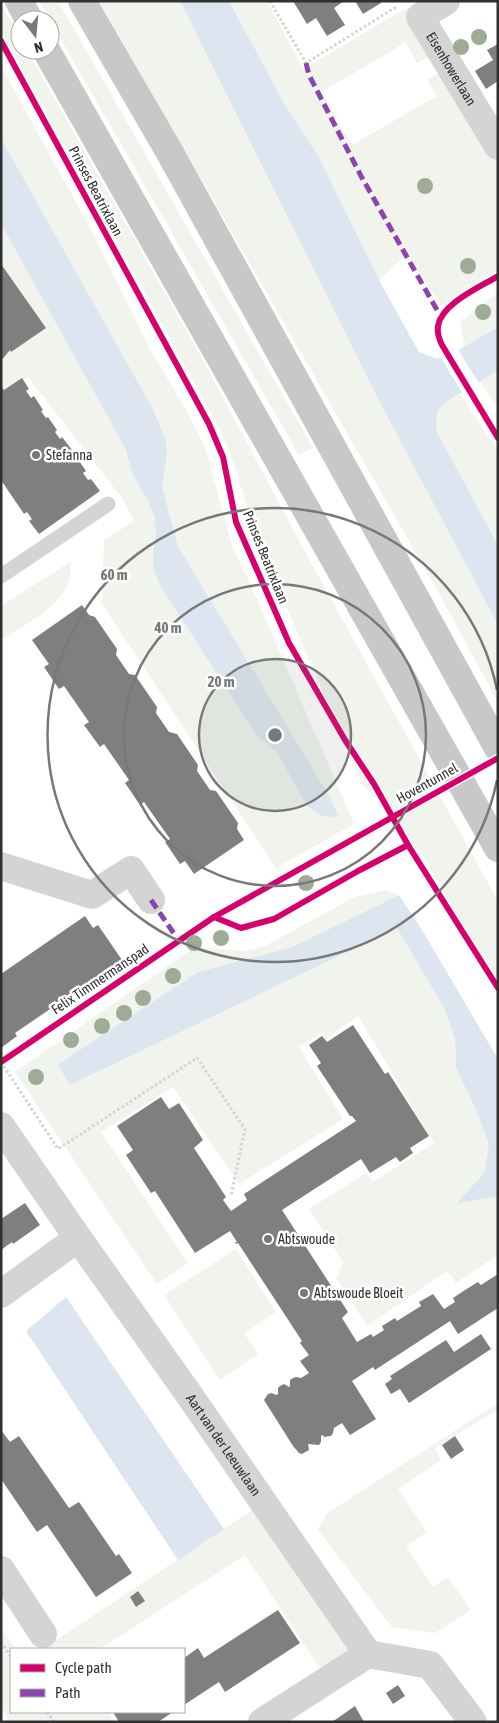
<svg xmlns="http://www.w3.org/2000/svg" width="499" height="1723" font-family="'Asap Condensed',sans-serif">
<rect width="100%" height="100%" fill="#fff"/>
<g fill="#f0f4ed">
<polygon points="39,1 58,1 313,448 299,455"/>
<polygon points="99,1 180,1 378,399 498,625 498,702 436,588"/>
<polygon points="229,1 267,1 303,69 408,7 436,53 417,63 405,41 397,48 321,92 352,145 437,96 427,80 447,69 498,153 498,270 441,306 407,254 379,280 320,159 284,103"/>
<polygon points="1,4 20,37 20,50 27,50 198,351 309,559 498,901 498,987 420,851 406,841 386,806 363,785 258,541 231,455 222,434 1,31"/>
<path d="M1,66L88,224L150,349L189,415L206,450L232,546L250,583L354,824L276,868L102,604L104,540L134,521L122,498L28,377L1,394V224L125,448L133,475L149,503L154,516L156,534L153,555L159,584L257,736C263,741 270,746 275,751C292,771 303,826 338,816L331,799L178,546L162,486L167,455L166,440L153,409L1,138Z"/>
<polygon points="498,292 498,327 464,347 460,323"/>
<polygon points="498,371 498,408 480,381"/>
<path d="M460,394L498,451V545L437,432C434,411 441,403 460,394Z"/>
<path d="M70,562C78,599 28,623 1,640V606Z"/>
<polygon points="386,890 399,895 292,947 198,972 57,1066 70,1085 397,927 444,1008 455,1039 456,1068 477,1112 489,1145 484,1173 457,1204 498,1196 498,1255 456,1283 447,1271 367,1326 337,1279 343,1262 309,1209 366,1173 373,1182 434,1143 358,1016 326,1039 322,1032 299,1047 343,1119 239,1184 173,1087 101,1132 188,1263 157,1284 15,1072 195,947 245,951 265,946 355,897"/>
<polygon points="236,1249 276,1312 244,1333 258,1354 220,1380 164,1295"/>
<polygon points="498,1403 498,1410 435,1448 441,1460 398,1489 427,1532 406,1546 433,1587 448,1577 471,1610 435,1633 392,1627 318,1530 326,1514"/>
<polygon points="257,1507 358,1646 321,1670 245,1555 100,1649 37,1649 61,1637"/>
<polygon points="1,1628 15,1649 11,1649 11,1712 109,1712 115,1722 4,1722 8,1719 1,1707"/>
</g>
<g fill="#dde6f0">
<path d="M180,1H229L284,103L320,159L379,280L419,352L437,359L448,356L498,327V371C486,378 475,384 464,391C444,403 434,405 437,432L498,545V625L378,399Z"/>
<path d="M1,138L153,409L166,440L167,455L162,486L178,546L331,799L338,816C303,826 293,772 275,751C270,746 263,741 257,736L159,584L154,570L153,555L156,534L154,516L149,503L133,475L125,448L1,224Z"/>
<polygon points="399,895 422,930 498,1059 498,1196 456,1204 484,1173 489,1145 477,1112 456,1068 455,1039 444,1008 397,928 70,1085 57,1065 198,972 292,947"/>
<polygon points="66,1297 224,1529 178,1560 26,1331"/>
</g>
<polygon fill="#fff" points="457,348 480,385 463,394 440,356"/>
<g fill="#7f7f7f">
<polygon points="293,1 344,1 334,8 345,25 327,36 316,18 307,24"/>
<polygon points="355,1 380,1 381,3 363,14"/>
<polygon points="498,44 498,81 486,89 475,71 493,60 487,50"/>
<polygon points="1,264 46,328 11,352 10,350 1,361"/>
<polygon points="22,378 29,389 26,391 31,398 34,396 43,410 41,411 46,418 48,417 57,430 55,432 60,439 62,437 72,450 69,453 74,460 77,458 86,471 83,473 88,480 91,479 100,491 39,534 29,521 32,519 27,512 24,514 1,480 1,387 4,390"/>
<polygon points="82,605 89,615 95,617 117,649 116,655 129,674 135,675 157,707 156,713 169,732 177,734 198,765 197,771 210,790 216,791 238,823 237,829 244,840 194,874 185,861 180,864 165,842 170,839 144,802 140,805 125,783 129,780 104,744 100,747 84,725 89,722 64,686 59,689 44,667 49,664 32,640"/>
<polygon points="85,916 93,928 98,925 122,960 15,1033 17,1036 1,1048 1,974"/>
<polygon points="353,1025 385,1074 388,1072 429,1136 410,1148 413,1153 400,1162 396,1157 370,1173 361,1159 282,1210 348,1312 342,1318 357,1342 371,1334 373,1337 384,1330 382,1326 395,1318 397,1321 421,1306 419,1302 433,1294 444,1309 455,1302 453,1298 465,1290 478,1282 481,1285 498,1274 498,1308 458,1334 450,1321 375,1370 373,1367 352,1381 376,1419 350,1435 342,1423 334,1428 333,1433 331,1436 324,1437 323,1435 321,1436 321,1442 319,1445 308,1444 309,1450 302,1454 299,1453 293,1446 264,1400 268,1394 272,1393 276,1395 278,1394 278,1388 280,1386 284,1384 289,1387 290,1386 290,1380 293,1378 296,1377 301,1378 309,1373 300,1361 309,1355 300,1343 302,1341 238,1243 236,1244 235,1242 237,1242 230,1231 195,1253 155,1191 151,1193 126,1155 133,1150 117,1126 161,1097 169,1109 179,1103 203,1140 194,1148 226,1197 223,1200 231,1211 247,1200 244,1194 356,1121 352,1116 350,1116 317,1066 321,1063 309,1045 322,1036 327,1042"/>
<polygon points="25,1203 40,1225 13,1244 12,1242 1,1250 1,1219"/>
<polygon points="481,1334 491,1349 409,1403 400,1389 391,1394 385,1384 392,1379 390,1376 446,1340 454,1352"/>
<polygon points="1,1430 10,1442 19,1436 69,1508 79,1502 116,1556 119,1554 132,1573 96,1597 47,1525 37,1532 1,1479"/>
<polygon points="455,1436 464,1450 451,1459 442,1445"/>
<polygon points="138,1591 145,1601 136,1607 130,1597"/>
<polygon points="278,1610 300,1643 225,1692 219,1682 184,1705 184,1658 198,1648 204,1658"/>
<polygon points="398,1685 405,1696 393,1704 386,1693"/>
<polygon points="355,1706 364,1722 332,1722"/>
<polygon points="113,1712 173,1712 158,1722 119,1722"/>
</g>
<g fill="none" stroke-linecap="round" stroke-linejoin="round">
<g stroke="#d4d4d4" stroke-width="3" stroke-dasharray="2.5 2.5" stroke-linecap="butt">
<polyline points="270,1 306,63 396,7"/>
<polyline points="1,1062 58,1149 197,1058 245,1129 231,1196"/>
<polyline points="1,1642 11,1657"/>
<polyline points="47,1712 54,1722"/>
</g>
<polyline stroke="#d4d4d4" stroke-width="15" points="1,576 108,504"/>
<g stroke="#d4d4d4" stroke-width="28">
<path id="s1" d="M446,1L420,17L498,146"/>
<polyline points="1,866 92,895 131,870 151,900"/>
<path id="s2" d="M1,1126L78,1238L190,1396L368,1654L430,1665L473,1722"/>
<polyline points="1,1294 78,1238"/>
<polyline points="1,1570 43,1634"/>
<polyline points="262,1722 368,1654"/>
</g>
<g stroke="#c8c8c8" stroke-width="28">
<polyline points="19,1 29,20"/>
<polyline points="82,1 169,151 498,748"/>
<polyline points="46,50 498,848"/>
</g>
<g stroke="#8e44ad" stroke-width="5" stroke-dasharray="10 5" stroke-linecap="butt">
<polyline points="306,63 309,75 361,176 441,317"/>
<polyline points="151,900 179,941"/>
</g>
<defs>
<g id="cycleway">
<polyline points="1,41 209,424 223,457 236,522 289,643 345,740 374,784 408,845 498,988"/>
<path d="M498,276C480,287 441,304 438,326C437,333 439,339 442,345L498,438"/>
<polyline points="214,917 241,928 274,919 358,871 408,845"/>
<polyline points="1,1062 214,917 498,758"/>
</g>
</defs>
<use href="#cycleway" stroke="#fff" stroke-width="9"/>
<use href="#cycleway" stroke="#d6006c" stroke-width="6"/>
</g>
<g fill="#9eac96">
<circle cx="479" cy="37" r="8"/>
<circle cx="461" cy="47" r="8"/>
<circle cx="425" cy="186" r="8"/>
<circle cx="468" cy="266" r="8"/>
<circle cx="483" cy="312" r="8"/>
<circle cx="306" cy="883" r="8"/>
<circle cx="221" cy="938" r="8"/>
<circle cx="194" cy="943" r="8"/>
<circle cx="173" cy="976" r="8"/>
<circle cx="143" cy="998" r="8"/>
<circle cx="124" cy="1013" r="8"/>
<circle cx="102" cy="1026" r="8"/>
<circle cx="71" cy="1040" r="8"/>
<circle cx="36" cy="1077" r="8"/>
</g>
<circle cx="275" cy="735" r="76" fill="#787878" fill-opacity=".12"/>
<g fill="none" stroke="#787878" stroke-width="2.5">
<circle cx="275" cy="735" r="76"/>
<circle cx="275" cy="735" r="151"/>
<path d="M497 780A227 227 0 1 1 497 690"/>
</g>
<g fill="#787878" stroke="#fff" stroke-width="2">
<circle cx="36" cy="455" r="5"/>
<circle cx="268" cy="1239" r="5"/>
<circle cx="304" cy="1293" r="5"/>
</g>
<g text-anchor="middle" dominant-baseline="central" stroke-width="5" stroke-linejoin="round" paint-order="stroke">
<g font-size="14" fill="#303030" stroke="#fff">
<text stroke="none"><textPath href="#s1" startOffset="91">Eisenhowerlaan</textPath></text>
<text transform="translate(96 191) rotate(62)">Prinses Beatrixlaan</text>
<text transform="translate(266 557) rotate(68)">Prinses Beatrixlaan</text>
<text transform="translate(427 783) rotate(-29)">Hoventunnel</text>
<text transform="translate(100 979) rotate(-34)">Felix Timmermanspad</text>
<text stroke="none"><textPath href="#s2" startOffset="389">Aart van der Leeuwlaan</textPath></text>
</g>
<g font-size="14" fill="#303030" stroke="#fff" text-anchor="start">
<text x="46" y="455">Stefanna</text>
<text x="278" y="1239">Abtswoude</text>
<text x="314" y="1293">Abtswoude Bloeit</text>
</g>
</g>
<circle cx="275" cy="735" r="8" fill="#787878" stroke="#fff" stroke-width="2.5"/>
<g font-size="15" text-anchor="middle" font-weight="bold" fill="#787878" stroke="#fff" stroke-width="5" stroke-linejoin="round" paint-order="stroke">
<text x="114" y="580">60 m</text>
<text x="168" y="633">40 m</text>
<text x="221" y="687">20 m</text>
</g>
<rect width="499" height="1723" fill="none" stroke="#303030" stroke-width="5"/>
<rect x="10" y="1648" width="175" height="65" fill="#ffffff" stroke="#acacac"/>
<rect x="20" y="1664" width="25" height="8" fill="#d6006c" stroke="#acacac"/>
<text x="55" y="1673" font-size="15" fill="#303030">Cycle path</text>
<rect x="20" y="1689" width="25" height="8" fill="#8e44ad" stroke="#acacac"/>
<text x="55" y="1698" font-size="15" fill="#303030">Path</text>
<g transform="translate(35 35) rotate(164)"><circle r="24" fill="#ffffff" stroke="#acacac"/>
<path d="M0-4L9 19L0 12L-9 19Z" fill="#787878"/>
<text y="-8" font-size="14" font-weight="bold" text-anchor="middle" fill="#303030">N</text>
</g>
</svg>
